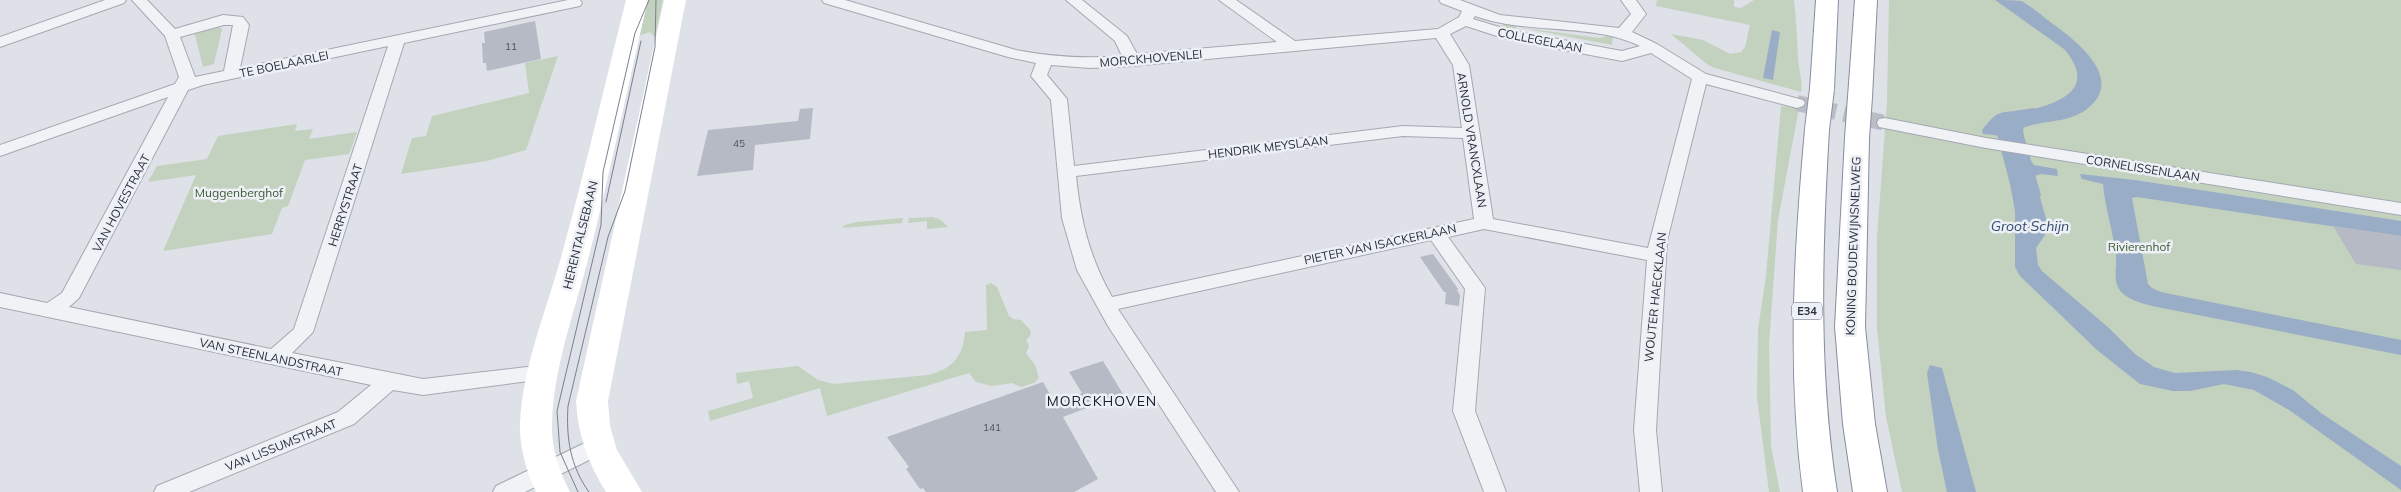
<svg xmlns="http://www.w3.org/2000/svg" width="2401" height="492" font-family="Mulish,sans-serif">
<rect width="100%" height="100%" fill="#dee1e7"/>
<g fill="#c3d1bf">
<polygon points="646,0 663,0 655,37 650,32 638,36"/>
<path d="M1657,0H1734V7L1741,8L1754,0H1794C1796,19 1797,37 1798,56C1798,68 1803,80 1801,92L1715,68L1708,65L1671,34L1703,40L1730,54L1741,52L1745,47L1750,25L1656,6Z"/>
<polygon points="1889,0 2401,0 2401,492 1902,492 1886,417 1877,328 1877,238 1887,102"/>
<polygon points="1505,22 1517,27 1599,38 1613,35 1612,45 1517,27 1508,32 1501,27"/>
<polygon points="218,27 222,29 214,64 203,67 194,31"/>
<polygon points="558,56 526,150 487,161 401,174 412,138 426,136 432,116 529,93 525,63"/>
<polygon points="1781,106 1799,108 1778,220 1769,344 1771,446 1780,492 1769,492 1757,397 1758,329 1766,276"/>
<polygon points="297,124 295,131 313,129 309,139 357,132 349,154 305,160 288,206 282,208 272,234 163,251 196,175 148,182 157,166 207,159 218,136"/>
<polygon points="933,217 941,220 948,227 927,229 927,221 908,223 909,218"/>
<polygon points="903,218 902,223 842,228 845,225 857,222"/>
<path d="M991,283L997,287L1009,316L1013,319L1021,320L1031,331L1030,336L1026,340L1029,346L1026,353L1035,365L1039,378L1034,383L1021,387L1012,383L992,386L976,382L969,373L827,416L820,388L710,421L708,411L753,398L749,381L737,384L736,373L798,366L818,380L834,384L928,375C953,369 963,356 965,332L987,330L986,285Z"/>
</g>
<g fill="#9aadc6">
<path d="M1995,0C2002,0 2014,0 2021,1C2031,6 2040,14 2049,21C2074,39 2127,78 2087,109C2069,123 2045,120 2025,127L2023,129L2024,138L1983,134L1982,130C1987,124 1992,117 1998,114C2007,110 2019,112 2029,110C2065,102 2096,86 2064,49Z"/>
<polygon points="1772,30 1780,32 1773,80 1763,78"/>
<polygon points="2005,156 2031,161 2034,165 2057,169 2058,176 2041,174 2034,176 2047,222 2045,235 2036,248 2038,265 2042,271 2109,328 2135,354 2154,367 2175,373 2236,370 2251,372 2267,377 2293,390 2321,413 2401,466 2401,490 2289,410 2254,390 2224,384 2190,391 2173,391 2140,384 2097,350 2020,276 2015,267 2015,211"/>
<path d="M2080,174L2135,180L2401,221V236L2317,224L2315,222L2316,224L2137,197L2132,198L2148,284L2152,288L2161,292L2401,340V355L2157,307C2144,304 2126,300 2119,289C2113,280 2117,267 2116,258C2114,233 2105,209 2103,184L2082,179Z"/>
<polygon points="1930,365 1942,368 1976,492 1947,492 1938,450 1927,373"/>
</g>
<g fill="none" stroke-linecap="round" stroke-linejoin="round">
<path fill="#9aadc6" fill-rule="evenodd" d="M2033,108L2042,111L2046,116L2042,121L2021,126L2041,195L2037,201L2027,204L2017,201L2013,195L1995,127C1999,110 2019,111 2033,108Z"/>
</g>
<g fill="#b5bac4">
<polygon points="535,21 541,59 487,71 486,63 483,63 482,43 485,43 484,32"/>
<polygon points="813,108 810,139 755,145 753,170 697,176 708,130 798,121 800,109"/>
<polygon points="2333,226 2401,236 2401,270 2356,264"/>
<polygon points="1433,254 1458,289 1457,290 1460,295 1459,306 1445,304 1446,292 1444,292 1420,257"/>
<polygon points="1103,361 1123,394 1063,417 1098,479 1074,492 926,492 923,488 920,489 906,469 909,467 887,437 1043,382 1055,403 1082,393 1069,372"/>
</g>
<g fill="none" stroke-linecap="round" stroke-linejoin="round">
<polyline stroke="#babdc5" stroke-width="16" stroke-dasharray="16 8" stroke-linecap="butt" points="1797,103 1885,123"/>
<defs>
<g id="street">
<polygon points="105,0 126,0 124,3 0,47 0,37"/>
<path d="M132,0H147L175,29L223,15L243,17L249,25L240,68L568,0H580L582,3L580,6L575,7L404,43L313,332L292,353L423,379L544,365L551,368L554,373L551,378L423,395L393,390L354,424L189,492H154L157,486L338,412L371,385L0,307V293L47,303L62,293L168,97L0,156V145L175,84L179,77L165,36ZM224,25H233L224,71L195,77L180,37ZM388,46L294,329L271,349L69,307L79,298L188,90L203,85Z"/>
<path d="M822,0H845L1016,50C1052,57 1086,59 1122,56L1115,41L1066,0H1082L1127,36L1137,54L1277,42L1219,0H1236L1295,41L1438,29L1459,17L1462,11L1441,3L1439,0H1460L1500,15L1619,28L1631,14L1621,0H1636L1646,14L1632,32L1657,44L1706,74L1803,100L1805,103L1803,106L1797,108L1706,84L1667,241L1656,430L1662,492H1640L1634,430L1647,260L1484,229L1448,237L1485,288L1475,411L1506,492H1484L1453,411L1465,289L1431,240L1118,309L1239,492H1216L1108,326L1077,270L1062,218L1051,100L1031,76L1036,63L1008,57L824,3ZM1475,16C1528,35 1589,22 1640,46L1622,51L1509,30L1473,19ZM1466,26L1506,39L1622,61L1651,53L1692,79L1648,248L1493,219L1469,65L1450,34ZM1436,38L1453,65L1462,128L1403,126L1074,166L1067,99L1047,75L1051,65L1090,68L1132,66ZM1403,136L1463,138L1474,219L1112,297C1089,256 1081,222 1076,176Z"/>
<polygon points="1885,118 1986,138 2401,203 2401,215 1986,148 1879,127 1877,123 1879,119"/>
<polygon points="597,437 605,440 608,446 605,452 525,492 493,492 496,486"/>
</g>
<g id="highway">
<polygon points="1816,0 1838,0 1834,89 1830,94 1822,96 1814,94 1810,89"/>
<polygon points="1855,0 1877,0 1872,97 1868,102 1860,104 1852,102 1848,97"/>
<path d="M1817,122L1826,124L1829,129C1822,251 1818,371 1837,492H1803C1787,370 1794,251 1805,129L1808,124Z"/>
<polygon points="1857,131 1866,133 1869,138 1865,327 1875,424 1887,492 1853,492 1843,424 1835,327 1845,138 1848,133"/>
</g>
</defs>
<use href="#street" stroke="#a4a8b1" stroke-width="2"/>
<use href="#highway" stroke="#868e9d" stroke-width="2"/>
<use href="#street" fill="#f0f2f6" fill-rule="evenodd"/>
<g fill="#fff" fill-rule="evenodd">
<path d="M626,0H648C628,84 611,169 590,252C576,308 554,364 552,423C551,448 559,470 570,492H536C526,470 519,447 520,423C523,363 548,307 563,250C586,167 605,83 626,0Z"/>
<path d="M664,0H686L608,401L610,426L617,450L642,492H606C588,464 578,435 576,401Z"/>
</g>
<use href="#highway" fill="#fff" fill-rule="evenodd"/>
<g stroke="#788090" stroke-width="1">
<polyline points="606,202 641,41"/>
<polyline points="578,492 560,452 557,411 601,225 603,172 635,33 649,0"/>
<path d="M589,492C570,466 566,437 568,406L608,237L625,191L655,47L656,0"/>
</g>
<defs>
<g id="highway-bridge">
<polyline points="1817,129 1822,89"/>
<polyline points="1857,138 1860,97"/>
</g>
</defs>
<use href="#highway-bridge" stroke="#868e9d" stroke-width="26" stroke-linecap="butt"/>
<use href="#highway-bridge" stroke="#fff" stroke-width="24"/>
</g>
<g text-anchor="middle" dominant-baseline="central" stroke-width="5" stroke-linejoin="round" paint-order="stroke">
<g font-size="10" fill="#4b515f">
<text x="511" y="46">11</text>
<text x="739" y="143">45</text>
<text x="992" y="427">141</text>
</g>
<rect fill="#edf0f5" stroke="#636874" stroke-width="1" x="1792" y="302.5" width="30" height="17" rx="4"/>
<g font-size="11" font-weight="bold" fill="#282e3d">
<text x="1807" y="311">E34</text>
</g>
<g font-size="12" fill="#282e3d" stroke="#edf0f5">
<text transform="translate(1540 40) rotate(11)">COLLEGELAAN</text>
<text transform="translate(1151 58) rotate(-5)">MORCKHOVENLEI</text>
<text transform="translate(284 64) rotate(-12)">TE BOELAARLEI</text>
<text transform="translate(1472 140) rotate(81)">ARNOLD VRANCXLAAN</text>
<text transform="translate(1268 147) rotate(-7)">HENDRIK MEYSLAAN</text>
<text transform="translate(2143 168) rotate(9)">CORNELISSENLAAN</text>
<text transform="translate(121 203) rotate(-62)">VAN HOVESTRAAT</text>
<text transform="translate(345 205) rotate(-72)">HERRYSTRAAT</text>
<text transform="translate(580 235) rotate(-76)">HERENTALSEBAAN</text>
<text transform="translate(1380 244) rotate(-12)">PIETER VAN ISACKERLAAN</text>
<text transform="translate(1853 246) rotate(-88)">KONING BOUDEWIJNSNELWEG</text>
<text transform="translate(1655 297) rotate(-84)">WOUTER HAECKLAAN</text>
<text transform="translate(271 357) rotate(12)">VAN STEENLANDSTRAAT</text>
<text transform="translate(281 445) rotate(-22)">VAN LISSUMSTRAAT</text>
</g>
<g font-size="12" fill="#3a5935" stroke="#edf0f5">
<text x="239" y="192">Muggenberghof</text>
<text x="2139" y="246">Rivierenhof</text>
</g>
<g font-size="14" font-style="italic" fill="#334b70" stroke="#edf0f5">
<text x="2030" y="226">Groot Schijn</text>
</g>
<g font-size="14" letter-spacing="1" fill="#1a202e" stroke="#edf0f5">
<text x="1102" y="401">MORCKHOVEN</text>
</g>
</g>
</svg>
